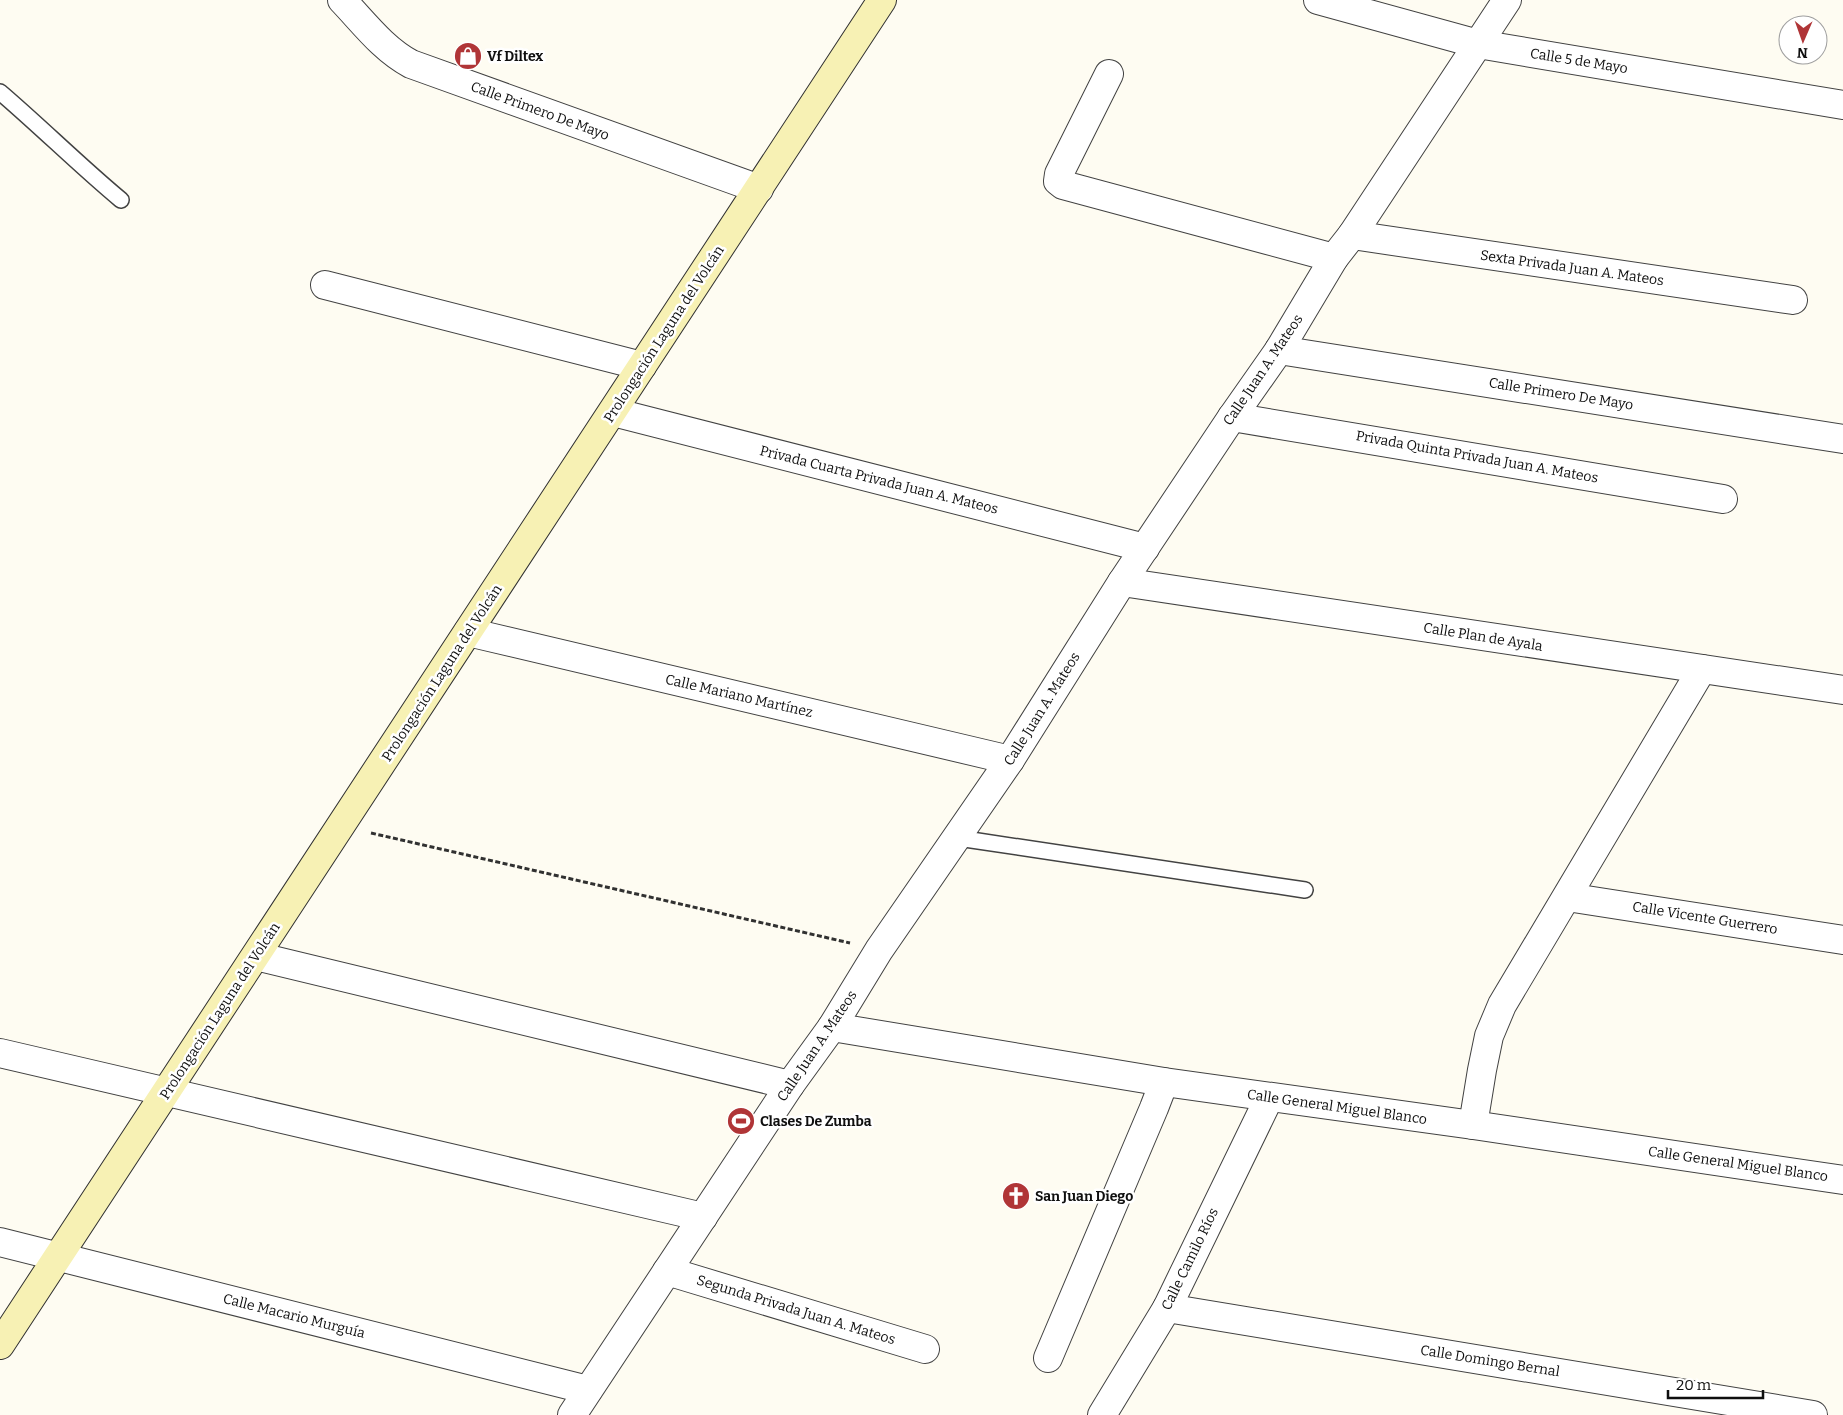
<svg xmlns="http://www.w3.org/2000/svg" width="1843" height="1415" font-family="Bitter,serif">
<rect width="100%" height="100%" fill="#fefcf2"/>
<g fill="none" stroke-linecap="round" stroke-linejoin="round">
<defs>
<g id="lane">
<path d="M0,92C41,127 79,165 121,200"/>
<polyline points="958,838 1305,890"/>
</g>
<g id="street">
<path d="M342,0C364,23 383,49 411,64L759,189"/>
<polyline points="1318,0 1478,44 1843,105"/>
<polyline points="1109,74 1059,174 1058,181 1063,185 1334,258"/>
<polyline points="1352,235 1793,300"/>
<polyline points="325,285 642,366"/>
<polyline points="1279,350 1843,439"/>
<polyline points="613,412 1145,548"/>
<polyline points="1232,417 1723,499"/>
<polyline points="1122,582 1843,690"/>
<polyline points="468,632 1010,760"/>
<polyline points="1567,897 1843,940"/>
<polyline points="256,956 790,1085"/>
<polyline points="832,1027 1164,1082 1473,1125 1843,1180"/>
<polyline points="0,1053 703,1217"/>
<polyline points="1473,1125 1482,1070 1489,1036 1502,1005 1702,669"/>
<polyline points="0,1242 588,1390"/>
<polyline points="667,1271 925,1349"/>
<polyline points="1167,1308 1813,1415"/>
<polyline points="1048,1358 1154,1108 1164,1082"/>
<polyline points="572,1415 790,1085 832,1027 879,950 1010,760 1122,582 1232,417 1279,350 1334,258 1352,235 1507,0"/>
<polyline points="1102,1415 1167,1308 1269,1098"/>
</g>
<polyline id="secondary" points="0,1345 882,0"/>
</defs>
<use href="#lane" stroke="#424242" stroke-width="18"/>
<use href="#street" stroke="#424242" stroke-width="30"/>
<use href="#secondary" stroke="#313131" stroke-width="30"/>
<polyline stroke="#313131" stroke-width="3" stroke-dasharray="5 2.5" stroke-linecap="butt" points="371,833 850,943"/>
<use href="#lane" stroke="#fff" stroke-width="15"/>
<use href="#street" stroke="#fff" stroke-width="28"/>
<use href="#secondary" stroke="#f7f1b4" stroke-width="28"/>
</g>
<defs>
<symbol id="shop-disc" viewBox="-11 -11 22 22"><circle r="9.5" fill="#b03537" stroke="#fff"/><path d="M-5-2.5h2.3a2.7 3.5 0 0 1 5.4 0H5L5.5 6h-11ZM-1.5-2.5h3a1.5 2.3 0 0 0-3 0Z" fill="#fff"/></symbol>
<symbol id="stadium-disc" viewBox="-11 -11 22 22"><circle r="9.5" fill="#b03537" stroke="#fff"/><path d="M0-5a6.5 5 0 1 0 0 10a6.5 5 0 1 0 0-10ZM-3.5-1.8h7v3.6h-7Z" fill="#fff"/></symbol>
<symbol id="church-disc" viewBox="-11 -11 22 22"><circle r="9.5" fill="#b03537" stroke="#fff"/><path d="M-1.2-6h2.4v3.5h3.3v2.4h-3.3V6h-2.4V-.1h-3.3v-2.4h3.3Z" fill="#fff"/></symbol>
</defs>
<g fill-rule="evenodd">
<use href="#shop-disc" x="452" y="40" width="32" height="32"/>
<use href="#stadium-disc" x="725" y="1105" width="32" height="32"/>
<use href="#church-disc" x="1000" y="1180" width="32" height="32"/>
</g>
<g text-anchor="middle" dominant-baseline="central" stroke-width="5" stroke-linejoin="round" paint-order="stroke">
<g font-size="14" font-weight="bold" fill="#0f0f0f" stroke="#fff" text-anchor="start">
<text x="487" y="56">Vf Diltex</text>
<text x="760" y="1121">Clases De Zumba</text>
<text x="1035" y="1196">San Juan Diego</text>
</g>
<g font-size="14" fill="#0f0f0f" stroke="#fff">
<text transform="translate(1579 61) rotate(9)">Calle 5 de Mayo</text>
<text transform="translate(540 111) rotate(20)">Calle Primero De Mayo</text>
<text transform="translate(1572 268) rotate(8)">Sexta Privada Juan A. Mateos</text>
<text transform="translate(664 334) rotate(-57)">Prolongación Laguna del Volcán</text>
<text transform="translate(1263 370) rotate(-56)">Calle Juan A. Mateos</text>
<text transform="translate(1561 394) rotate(9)">Calle Primero De Mayo</text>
<text transform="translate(1477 457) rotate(10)">Privada Quinta Privada Juan A. Mateos</text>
<text transform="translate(879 480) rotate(14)">Privada Cuarta Privada Juan A. Mateos</text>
<text transform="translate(1483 637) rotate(9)">Calle Plan de Ayala</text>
<text transform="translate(442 673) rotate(-57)">Prolongación Laguna del Volcán</text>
<text transform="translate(739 696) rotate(13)">Calle Mariano Martínez</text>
<text transform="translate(1042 709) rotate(-58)">Calle Juan A. Mateos</text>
<text transform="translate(1705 918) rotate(9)">Calle Vicente Guerrero</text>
<text transform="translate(220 1011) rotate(-57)">Prolongación Laguna del Volcán</text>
<text transform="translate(817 1046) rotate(-56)">Calle Juan A. Mateos</text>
<text transform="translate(1337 1107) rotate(8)">Calle General Miguel Blanco</text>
<text transform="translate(1738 1164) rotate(8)">Calle General Miguel Blanco</text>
<text transform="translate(1190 1259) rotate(-64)">Calle Camilo Ríos</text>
<text transform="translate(796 1310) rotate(17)">Segunda Privada Juan A. Mateos</text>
<text transform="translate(294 1316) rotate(14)">Calle Macario Murguía</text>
<text transform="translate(1490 1361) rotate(9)">Calle Domingo Bernal</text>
</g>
</g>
<g transform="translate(1803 40) rotate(182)"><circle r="24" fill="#ffffff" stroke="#9f9f9f"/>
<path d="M0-4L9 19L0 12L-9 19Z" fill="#b03537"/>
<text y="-8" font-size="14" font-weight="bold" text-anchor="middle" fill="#0f0f0f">N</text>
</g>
<path d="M1668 1390v8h95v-8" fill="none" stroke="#0f0f0f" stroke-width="2.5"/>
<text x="1676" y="1390" font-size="15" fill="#0f0f0f" stroke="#ffffff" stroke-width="4" paint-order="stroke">20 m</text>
</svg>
